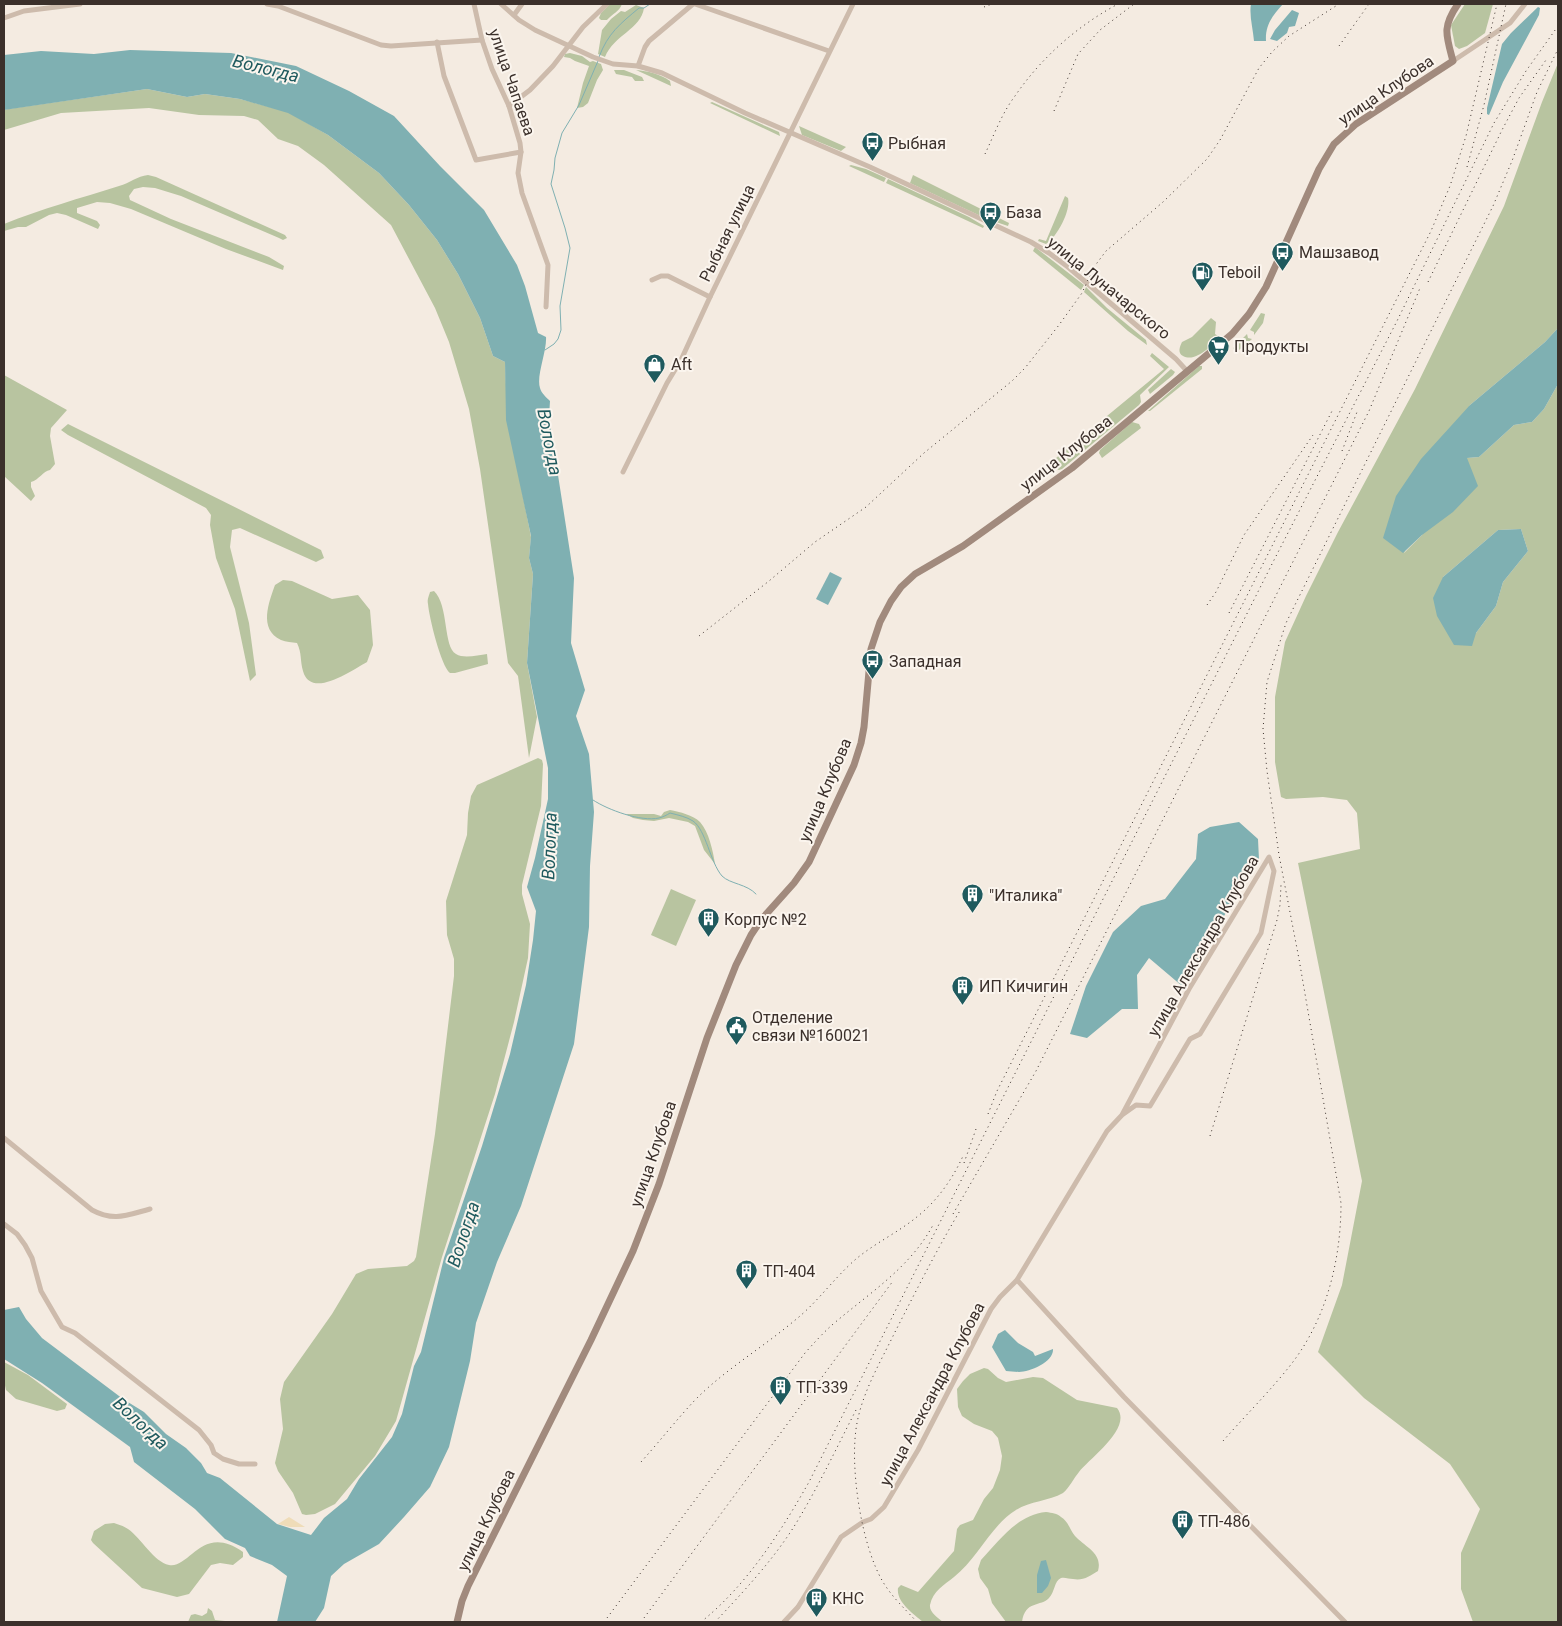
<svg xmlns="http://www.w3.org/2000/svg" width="1562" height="1626" font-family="Roboto,sans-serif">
<rect width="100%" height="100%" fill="#f4ebe1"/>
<g fill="#b8c4a0" fill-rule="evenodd">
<path d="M610,4H622C619,12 613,13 607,20H601L599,18L601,13Z"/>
<polygon points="1465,4 1493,4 1485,33 1467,46 1459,49 1455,46 1451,25"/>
<path d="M636,5L644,8C641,29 614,35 605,57L598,54L602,30L611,19L621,11L625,12Z"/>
<polygon points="570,53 582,56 590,62 593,61 601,64 603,70 597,80 588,103 583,107 577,108 583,83 589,66 575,61 570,58 564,57 565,54"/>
<path d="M1558,63V328L1545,342L1470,405L1404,553L1422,535L1467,458L1479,457L1514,425L1532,422L1544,409L1558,384V1622H1473L1461,1589V1553L1480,1509L1450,1464L1364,1398L1318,1352L1342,1285L1362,1181L1298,863L1360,849L1357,813L1347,800L1323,797L1286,799L1281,797L1275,762V697L1285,642L1306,596L1338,532L1415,389L1504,206L1542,102ZM1521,529L1528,551L1503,582L1496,606L1476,633L1443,577L1498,530Z"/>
<polygon points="614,70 624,70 642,77 644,81 635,81 632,77 616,74"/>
<path d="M636,70C648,71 660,74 670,81L671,86Z"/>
<polygon points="147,89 187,97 205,94 240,99 288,112 328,135 379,173 409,205 437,240 458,274 480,318 493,356 505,362 506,385 522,491 531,537 529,558 533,574 527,663 537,717 529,758 518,676 508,663 480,469 469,409 449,342 435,308 391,225 324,165 298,146 278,139 258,120 244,116 199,115 149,108 61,113 4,130 4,110 8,109"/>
<polygon points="712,102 779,132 780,136 710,103"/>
<polygon points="799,126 846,147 841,151 802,135"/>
<polygon points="851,165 866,169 886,178 884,182 849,166"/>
<path d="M148,175L156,177L285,235L287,238L283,240L279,238L181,196L155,188L143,187L134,189L129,196L130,200L171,219L269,257L284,266L283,270L226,249L131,209L110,203L97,202L77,208V213L97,221L100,225L98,229L66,215L57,213L49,215L26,227H18L4,231V224C41,209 81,198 119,186C130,183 137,176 148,175Z"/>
<polygon points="913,175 1009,223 1008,226 987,219 910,183"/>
<polygon points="888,179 969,217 984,226 983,228 886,183"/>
<path d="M1065,196L1068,198C1071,211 1057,237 1046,244L1038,241L1039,239L1046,241Z"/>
<polygon points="1035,247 1084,285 1081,290 1033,251"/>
<polygon points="1086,287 1107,308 1146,340 1147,345 1128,331 1084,292"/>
<polygon points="1261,313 1265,314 1263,323 1254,335 1254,332 1250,330"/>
<path d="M1211,318L1216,322L1215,334L1221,338C1211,345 1196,363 1183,356C1177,353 1180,346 1182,342L1192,337Z"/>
<polygon points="1247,334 1248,338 1252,339 1239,350 1234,350 1233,348"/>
<polygon points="1152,353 1169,367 1140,395 1141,402 1139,405 1062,469 1059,470 1053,468 1050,463 1164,369 1150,356"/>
<polygon points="1199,366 1202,366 1202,369 1150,411 1148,411"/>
<polygon points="1171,369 1175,372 1173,375 1150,394 1148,390"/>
<path d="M4,375L67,410L51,428L50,436L55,464L50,470C43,471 39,480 31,482V487L35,496L31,501L4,476Z"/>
<polygon points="1132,422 1139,424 1141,428 1102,458 1099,453 1100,450"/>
<polygon points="68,424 321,550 324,558 316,562 240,528 232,530 230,547 249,623 256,675 250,681 235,609 216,558 210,525 211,515 206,508 68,435 61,430"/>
<path d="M283,580L292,581L332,599L358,595L370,610L373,645L367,662C352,670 311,700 303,671C300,661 302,653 297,643C292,642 286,642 281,640C258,629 269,602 275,585Z"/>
<path d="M434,591C449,605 443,647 456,654C464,659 478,655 487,654L488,664L455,673H450C441,666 429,617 428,604C427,599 429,596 430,592Z"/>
<polygon points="538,758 542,760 543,764 541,806 522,885 522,894 530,924 528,958 514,1022 495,1094 442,1257 396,1421 375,1456 335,1504 315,1514 306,1515 302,1514 293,1493 278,1471 275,1463 283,1429 280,1399 284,1382 332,1314 356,1274 368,1269 407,1266 414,1261 416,1257 435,1134 454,976 454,959 447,935 446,901 467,835 468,813 471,796 477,785"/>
<path d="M670,810C680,812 693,815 700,822C709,832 713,851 715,864L704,850L695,826L688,822L669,818L654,821L643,820L633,818L626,814H654L661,816L664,812Z"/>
<polygon points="671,889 696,900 676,946 651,935"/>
<polygon points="4,1362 28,1375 67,1404 65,1409 57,1411 16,1399 6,1390 4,1381"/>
<path d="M984,1368L988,1369L998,1378L1006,1382L1033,1377L1043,1378L1077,1400L1117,1408C1133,1428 1090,1458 1079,1472C1074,1478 1069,1488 1063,1493C1049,1501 1030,1501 1016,1510C993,1523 977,1559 954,1577C944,1585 933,1591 930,1605C929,1612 938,1618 943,1622H923C914,1614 896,1602 898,1588L901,1585L918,1592L954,1551L957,1529L960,1525L973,1520L984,1499L993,1488L1000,1470L1002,1456L998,1438L992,1431L974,1424L962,1416L958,1407L957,1389L963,1381L970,1374Z"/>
<path d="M1046,1512C1052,1513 1057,1513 1061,1517C1068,1521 1070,1530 1075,1536C1085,1547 1103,1553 1098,1571C1090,1576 1083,1581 1073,1579C1069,1579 1065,1577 1061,1578C1054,1581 1055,1592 1049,1598C1041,1607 1025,1600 1022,1622H1006L992,1603L988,1589L980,1578L978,1569L981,1560C1000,1540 1017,1515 1046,1512Z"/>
<path d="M114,1523C119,1525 124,1526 128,1529C141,1538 154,1562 169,1565C190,1569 202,1523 243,1552V1557L233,1565L220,1563L211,1565L189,1594L177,1597L142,1588L93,1543L91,1540L94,1531L105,1524Z"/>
<polygon points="208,1608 212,1611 215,1620 225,1621 226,1622 188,1622 191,1615 195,1614 202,1616 207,1613"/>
</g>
<polygon fill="#efdcb8" points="289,1517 305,1527 290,1527 278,1524"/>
<g fill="#7fb0b2">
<path d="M1251,4H1283C1273,15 1265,25 1266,41H1254C1253,29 1249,15 1251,4Z"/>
<polygon points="1538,7 1540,8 1539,15 1503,82 1489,115 1487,114 1487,108 1502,44 1511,33"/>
<polygon points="1292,10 1299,13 1295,26 1289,27 1287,33 1277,41 1270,39 1275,30"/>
<path d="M130,50L231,53L296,66L349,91L394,116L440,166L484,210L517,265L525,286L538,333L546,337C547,351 536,376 540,388C541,393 547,398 550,401L549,417L574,578L571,643L585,690L576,716L589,754L594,812L590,866L589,927L574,1044L521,1206L497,1262L476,1323L470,1361L449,1447L430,1487L404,1517L379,1544L344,1564L331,1576L324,1608L315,1622H277L287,1576L272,1565L250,1556L245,1548L225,1539L195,1509L134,1462L130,1447L42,1383L4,1359V1310L19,1307L26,1319L42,1338L123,1399L144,1412L166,1434L186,1448L201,1463L207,1473L220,1478L277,1524L311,1535L324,1518L347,1499L359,1479L392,1437L402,1414L414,1366L421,1352L444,1258L482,1146L510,1054L526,985L533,940L536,911L527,887L535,858L548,799V768L527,663L533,574L529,558L531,536L506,420L505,362L493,356L480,318L458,274L437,240L409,205L379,173L328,135L288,113L240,99L205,94L187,97L147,89L4,110V55L41,51L94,54Z"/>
<polygon points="1558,328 1558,384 1544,409 1532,422 1514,425 1479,457 1467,458 1478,486 1453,512 1422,535 1403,553 1383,538 1396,496 1421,459 1470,405 1545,342"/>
<polygon points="1521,529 1528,551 1503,582 1496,606 1476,633 1472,646 1454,645 1437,616 1433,598 1443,577 1498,530"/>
<polygon points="830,572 842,578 828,605 816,599"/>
<polygon points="1239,822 1258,839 1259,860 1239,878 1227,911 1182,986 1149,958 1137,975 1138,1009 1122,1009 1087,1038 1070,1034 1086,986 1113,932 1141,906 1165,899 1196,859 1198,834 1210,827"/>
<path d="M1005,1330L1018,1343L1033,1352L1035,1356L1053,1349C1054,1362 1030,1372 1019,1372C1015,1372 1010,1371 1006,1371L992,1347L998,1334Z"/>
<polygon points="1046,1560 1051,1578 1048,1586 1042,1593 1037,1593 1037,1575 1041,1561"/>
</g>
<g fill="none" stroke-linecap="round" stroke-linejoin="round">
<g stroke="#7fb0b2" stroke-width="1">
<path d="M599,57C608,33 620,24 639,8H644L650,4"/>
<polyline points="545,350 554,344 558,339 561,330 560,306 570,248 565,228 551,184 554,170 555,158 562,133 579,105 598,61"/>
<path d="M593,800C608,810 641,822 659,818C663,817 667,815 670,813C678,815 687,817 693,821C706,830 710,862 722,876C730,884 747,884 756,894"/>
</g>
<g stroke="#cdbbac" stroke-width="5">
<polyline points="267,4 278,6 381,45 391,46 482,40"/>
<polyline points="474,4 482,40 492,69 509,106 520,143 521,152 518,173 522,193 548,265 546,307"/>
<polyline points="501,4 519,20 535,30 593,57 613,64 638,66 662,73 745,113 870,167 1031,242 1049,253 1068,267 1176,359 1187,371"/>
<polyline points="695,4 829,51"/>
<polyline points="514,15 522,4"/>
<polyline points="4,18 24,11 80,4"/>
<polyline points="437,42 444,76 476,160 521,152"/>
<polyline points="1453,61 1510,23 1525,4"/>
<polyline points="638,66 645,47 649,41 693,4"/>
<polyline points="509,106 530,90 553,66 583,27 607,4"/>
<polyline points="652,280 661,276 668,276 710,297"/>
<polyline points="623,472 667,383 681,360 710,297 853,4"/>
<path d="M4,1138L92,1210C114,1222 127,1215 150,1209"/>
<polyline points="4,1224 17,1234 25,1245 32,1258 41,1291 62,1327 75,1333 199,1430 211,1445 214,1453 223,1459 239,1464 255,1464"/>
<polyline points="1017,1280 1124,1397 1345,1622"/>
<polyline points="784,1622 798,1607 841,1537 863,1522 871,1519 884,1507 918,1450 991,1309 1000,1297 1017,1280 1107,1131 1122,1115 1136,1105 1150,1106 1190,1039 1200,1034 1261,933 1274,871 1269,857 1189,989 1122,1115"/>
</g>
<path stroke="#a18a7d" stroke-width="7" d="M457,1622L462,1601L468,1586L591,1340L633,1251L659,1184L707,1038L736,965L751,935L761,920L794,883L809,862L854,765L861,743L864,727L871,649L880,622L891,601L901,587L915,574L963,546L1072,468L1232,334L1249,314L1266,287L1319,169L1334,144L1356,124L1453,61C1446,35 1442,27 1458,4"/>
<g stroke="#3b302b" stroke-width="1" stroke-dasharray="1 4" stroke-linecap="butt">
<polyline points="984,7 992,4"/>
<polyline points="1339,46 1369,4"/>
<polyline points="1054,111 1078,54 1100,30 1134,4"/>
<path d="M985,154C994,135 1002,113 1015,96C1041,58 1077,26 1118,4"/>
<polyline points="1467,167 1484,105 1506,4"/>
<polyline points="1428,282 1502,130 1519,98 1546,60"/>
<polyline points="1342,451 1357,412"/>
<polyline points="1207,605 1216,592 1244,535 1313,435"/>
<polyline points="1229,613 1332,411"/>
<polyline points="699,636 769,581 815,542 866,507 924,453 1012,381 1025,368 1059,325 1082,293 1094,267 1106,251 1163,202 1207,159 1220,140 1259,68 1272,52 1289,36 1339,4"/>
<polyline points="988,1114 997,1091 1431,231 1450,186 1466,136 1497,4"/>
<polyline points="1210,1136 1277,920 1280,905 1281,885"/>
<polyline points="964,1163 976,1129"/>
<polyline points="953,1214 1036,1071 1369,411 1420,288"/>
<path d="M1223,1441C1245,1416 1269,1392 1289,1367C1326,1321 1341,1261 1341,1203L1299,959L1279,855L1267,771L1263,729L1267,682L1286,623L1493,206L1512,161L1537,92L1558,49"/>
<path d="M641,1462C660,1441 677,1419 696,1399C726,1369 762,1348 794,1321C817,1303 834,1278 856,1259C875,1243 899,1232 918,1216C938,1200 953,1178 963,1156"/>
<path d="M604,1622L805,1353C814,1343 823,1333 832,1325C868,1294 910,1268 933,1225"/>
<polyline points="641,1622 893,1281"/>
<path d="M701,1622C747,1585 780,1533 809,1482L1273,562L1397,321L1494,123L1526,71L1558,26"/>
<path d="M715,1622C746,1589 778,1555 801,1515C821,1481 838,1445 856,1410"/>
<path d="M917,1622C905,1609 892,1597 883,1582C861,1545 849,1465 857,1423C863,1391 881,1361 895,1332C916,1291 937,1249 961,1209"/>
</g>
</g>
<defs>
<symbol id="bus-pin" viewBox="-11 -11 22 30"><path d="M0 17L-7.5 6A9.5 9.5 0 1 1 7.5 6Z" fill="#1f5a5e" stroke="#fbf5ee"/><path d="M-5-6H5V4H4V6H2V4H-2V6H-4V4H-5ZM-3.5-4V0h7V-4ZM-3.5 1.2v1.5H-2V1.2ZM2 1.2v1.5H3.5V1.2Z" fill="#fff"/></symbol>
<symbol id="fuel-pin" viewBox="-11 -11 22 30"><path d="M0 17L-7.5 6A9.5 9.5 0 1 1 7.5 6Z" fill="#1f5a5e" stroke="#fbf5ee"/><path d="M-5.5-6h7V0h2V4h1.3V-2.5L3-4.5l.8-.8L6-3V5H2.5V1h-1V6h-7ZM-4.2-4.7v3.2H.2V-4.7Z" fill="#fff"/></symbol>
<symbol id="supermarket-pin" viewBox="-11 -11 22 30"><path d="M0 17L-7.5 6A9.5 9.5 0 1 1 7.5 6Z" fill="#1f5a5e" stroke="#fbf5ee"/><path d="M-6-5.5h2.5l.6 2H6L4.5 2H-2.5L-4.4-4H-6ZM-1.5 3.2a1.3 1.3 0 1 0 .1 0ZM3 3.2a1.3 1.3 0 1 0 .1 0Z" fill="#fff"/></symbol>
<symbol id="shop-pin" viewBox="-11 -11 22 30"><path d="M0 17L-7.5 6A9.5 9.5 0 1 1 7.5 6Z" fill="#1f5a5e" stroke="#fbf5ee"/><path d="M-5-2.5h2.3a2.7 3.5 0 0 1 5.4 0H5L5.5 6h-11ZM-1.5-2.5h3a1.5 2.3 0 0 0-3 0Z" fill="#fff"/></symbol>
<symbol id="building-pin" viewBox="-11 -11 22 30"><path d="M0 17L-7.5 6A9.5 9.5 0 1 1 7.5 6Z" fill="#1f5a5e" stroke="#fbf5ee"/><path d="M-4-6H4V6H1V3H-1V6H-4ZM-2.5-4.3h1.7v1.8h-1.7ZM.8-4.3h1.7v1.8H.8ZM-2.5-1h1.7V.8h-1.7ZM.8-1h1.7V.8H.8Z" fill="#fff"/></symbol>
<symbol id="civic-pin" viewBox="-11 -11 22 30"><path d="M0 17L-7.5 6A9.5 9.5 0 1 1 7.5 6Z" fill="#1f5a5e" stroke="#fbf5ee"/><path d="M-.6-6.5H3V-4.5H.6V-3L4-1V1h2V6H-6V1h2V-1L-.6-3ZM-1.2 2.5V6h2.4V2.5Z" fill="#fff"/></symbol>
</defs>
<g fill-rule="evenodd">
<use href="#bus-pin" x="860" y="130" width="25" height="34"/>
<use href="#bus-pin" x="978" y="200" width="25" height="34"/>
<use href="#bus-pin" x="1270" y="240" width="25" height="34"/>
<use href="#fuel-pin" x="1190" y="260" width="25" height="34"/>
<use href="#supermarket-pin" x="1206" y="334" width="25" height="34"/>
<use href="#shop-pin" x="642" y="352" width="25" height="34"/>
<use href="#bus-pin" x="860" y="648" width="25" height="34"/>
<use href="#building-pin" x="960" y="882" width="25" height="34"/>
<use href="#building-pin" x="696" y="906" width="25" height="34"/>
<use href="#building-pin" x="950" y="974" width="25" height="34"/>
<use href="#civic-pin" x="724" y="1014" width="25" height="34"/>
<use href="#building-pin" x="734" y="1258" width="25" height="34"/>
<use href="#building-pin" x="768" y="1374" width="25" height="34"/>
<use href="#building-pin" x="1170" y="1508" width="25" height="34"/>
<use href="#building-pin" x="804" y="1586" width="25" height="34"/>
</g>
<g text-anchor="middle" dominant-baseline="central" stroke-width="4" stroke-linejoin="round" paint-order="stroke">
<g font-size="16" fill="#3b302b" stroke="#fbf5ee">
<text transform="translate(512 82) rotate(71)">улица Чапаева</text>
<text transform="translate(1386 90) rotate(-34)">улица Клубова</text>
<text transform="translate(727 233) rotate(-64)">Рыбная улица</text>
<text transform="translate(1109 288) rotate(39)">улица Луначарского</text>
<text transform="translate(1066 453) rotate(-38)">улица Клубова</text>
<text transform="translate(825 790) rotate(-67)">улица Клубова</text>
<text transform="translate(1203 946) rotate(-60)">улица Александра Клубова</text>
<text transform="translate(653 1154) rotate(-71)">улица Клубова</text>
<text transform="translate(932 1394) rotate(-62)">улица Александра Клубова</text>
<text transform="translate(486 1520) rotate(-64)">улица Клубова</text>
</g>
<g font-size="16" fill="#3b302b" stroke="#fbf5ee" text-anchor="start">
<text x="888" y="143">Рыбная</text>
<text x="1006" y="212">База</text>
<text x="1299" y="252">Машзавод</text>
<text x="1218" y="272">Teboil</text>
<text x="1234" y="346">Продукты</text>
<text x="671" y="364">Aft</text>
<text x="889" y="661">Западная</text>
<text x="989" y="895">"Италика"</text>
<text x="724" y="919">Корпус №2</text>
<text x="979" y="986">ИП Кичигин</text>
<text x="752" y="1017">Отделение<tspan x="752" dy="18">связи №160021</tspan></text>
<text x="763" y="1271">ТП-404</text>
<text x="796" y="1387">ТП-339</text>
<text x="1198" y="1521">ТП-486</text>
<text x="832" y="1598">КНС</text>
</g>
<g font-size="18" font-style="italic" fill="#1f5a5e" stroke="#fbf5ee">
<text transform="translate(266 68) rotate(14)">Вологда</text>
<text transform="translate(550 442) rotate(79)">Вологда</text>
<text transform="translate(549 846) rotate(-88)">Вологда</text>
<text transform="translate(463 1234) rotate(-72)">Вологда</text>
<text transform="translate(141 1423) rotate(43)">Вологда</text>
</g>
</g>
<rect width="1562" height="1626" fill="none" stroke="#3b302b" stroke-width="10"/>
</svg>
